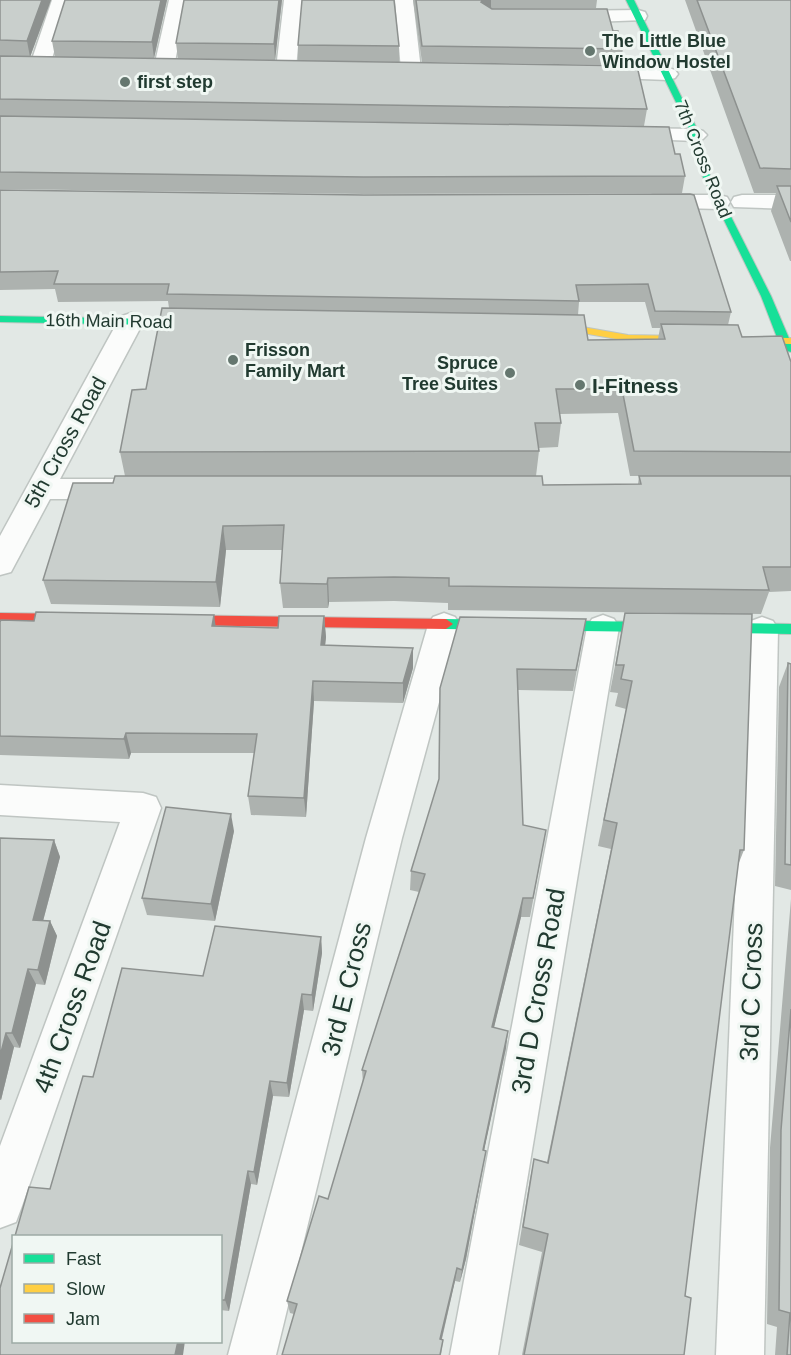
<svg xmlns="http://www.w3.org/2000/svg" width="791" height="1355" font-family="Helvetica,sans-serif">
<rect width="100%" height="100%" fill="#e2e8e5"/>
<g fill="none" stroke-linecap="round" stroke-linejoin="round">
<defs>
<g id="street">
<polygon points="52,0 70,0 50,65 40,71 30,65"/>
<polygon points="169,0 187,0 174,67 164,73 154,67"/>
<polygon points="284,0 302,0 296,69 286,75 276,69"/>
<polygon points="395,0 413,0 421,70 418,74 411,76 401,70"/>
<polygon points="638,10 645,12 647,16 645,20 565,23 556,17 565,11"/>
<polygon points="595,67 668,68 675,70 678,74 675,78 668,80 588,77 585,73 588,69"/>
<polygon points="626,128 696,129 703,131 707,135 703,139 696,141 619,138 615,134 619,130"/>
<polygon points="653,195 719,195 727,197 730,202 727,207 719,209 645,207 642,202 645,197"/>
<polygon points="742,195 791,195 791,209 734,207 731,202 734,197"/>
<polygon points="131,313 140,316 144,321 60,479 117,479 127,482 131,489 127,496 117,499 50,499 11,572 0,575 0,536 118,321 122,316"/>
<polygon points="444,613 455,617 460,625 402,838 276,1355 228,1355 366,838 428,625 433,617"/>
<polygon points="603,615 614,619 619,627 498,1355 450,1355 587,627 592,619"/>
<polygon points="762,617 773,621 778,629 764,1355 716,1355 746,629 751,621"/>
<polygon points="0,785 143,793 156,797 161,808 22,1206 16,1222 0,1228 0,1146 120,822 0,815"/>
</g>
<g id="fast">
<polygon points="626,0 634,0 700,135 709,173 771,296 791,343 791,352 787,351 778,340 761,296 701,173 692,135"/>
<polygon points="0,316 202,320 207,323 202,326 0,322"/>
<polygon points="446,619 791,624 791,634 446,629 439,624"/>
</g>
<polygon id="slow" points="542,326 577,326 628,335 791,338 791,344 628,341 577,332 538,331 537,329"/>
<g id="jam">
<polygon points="0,613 78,614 84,619 78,624 0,623"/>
<polygon points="169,615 446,619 453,624 446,629 169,625 163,620"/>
</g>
</defs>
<use href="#street" stroke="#bfc5c2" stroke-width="3"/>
<use href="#fast" stroke="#bec6c2" stroke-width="2"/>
<use href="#slow" stroke="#bec6c2" stroke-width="2"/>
<use href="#jam" stroke="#bec6c2" stroke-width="2"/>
<use href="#street" fill="#fbfcfb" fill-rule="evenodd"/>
<use href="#fast" fill="#16e098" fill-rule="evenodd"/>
<use href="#slow" fill="#ffcf43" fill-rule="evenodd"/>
<use href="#jam" fill="#f24e42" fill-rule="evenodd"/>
</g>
<g fill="#adb2af" fill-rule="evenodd">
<polygon points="0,0 51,0 30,57 647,109 644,126 54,117 675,154 685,176 682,193 364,194 0,189"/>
<polygon points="167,0 154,58 55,57 52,41"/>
<polygon points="282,0 275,60 178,59 176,43"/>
<polygon points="413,0 597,0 596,8 491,9 613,31 623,49 620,65 422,62"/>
<polygon points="685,0 791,0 791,261 790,261 771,211 776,193 754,193"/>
<polygon points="298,45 399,46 399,62 298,61"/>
<path d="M0,190L364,195L690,194L731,312L728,325L742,337L791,362V591L769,592L761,614L448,610V603L394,601L329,602L328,608H283L280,583L283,550H226L220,607L51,604L43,580L113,483L125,476L120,452L146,389L169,308L168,301L58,302L55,289L0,290ZM579,302H645L652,328H660L658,339L588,340L578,315ZM618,413L630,476H639L638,484L543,485L536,476L539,451L538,448L558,447L561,423L560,414Z"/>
<polygon points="625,613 744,850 738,865 685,1296 684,1355 522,1355 542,1252 519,1245 530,1179 534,1159 547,1162 611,849 598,846 626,709 615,706 618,693 610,692"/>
<polygon points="324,616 326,637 325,645 413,648 413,668 403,703 314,701 306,817 251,815 248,796 254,753 131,753 129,759 0,755 0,622 34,621 278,628"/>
<polygon points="586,619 573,691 518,690 523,825 546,830 530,917 521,917 494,1027 506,1048 484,1150 486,1151 483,1166 466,1259 460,1282 455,1281 442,1339 443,1340 441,1355 282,1355 294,1314 290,1313 287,1301 328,1199 363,1083 362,1070 419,892 410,890 411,871 439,781 440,688"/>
<polygon points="788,663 791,664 791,890 775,886 779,687"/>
<polygon points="234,831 215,921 147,915 142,898"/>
<polygon points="0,838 54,840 60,857 43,921 50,921 57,936 45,985 36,984 20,1048 14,1047 1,1100 0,1100"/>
<polygon points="791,899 791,1355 775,1355 777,1327 767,1324 770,1148"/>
<polygon points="321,937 322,953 313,1011 304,1010 289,1097 273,1096 257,1185 251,1184 229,1311 220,1310 220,1236 50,1189 93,1077 203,976"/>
</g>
<g fill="#8d918f">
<polygon points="42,0 51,0 30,57 27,41"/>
<polygon points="161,0 167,0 154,58 152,42"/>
<polygon points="279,0 282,0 275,60 274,44"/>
<polygon points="483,0 491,0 491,9 481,2"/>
<polygon points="223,526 226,550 220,607 216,582"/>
<polygon points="328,578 329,602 328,608 327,584"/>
<polygon points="214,615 217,635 212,626"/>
<polygon points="324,616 326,637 323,665 321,645"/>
<polygon points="413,648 413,668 403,703 403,683"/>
<polygon points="313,681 314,701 306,817 304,798"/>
<polygon points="126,733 131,753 129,759 124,739"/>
<polygon points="231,814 234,831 215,921 211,904"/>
<polygon points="54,840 60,857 39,936 33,920"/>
<polygon points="523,898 521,917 490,1044 492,1027"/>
<polygon points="50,921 57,936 45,985 38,970"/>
<polygon points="321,937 322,953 313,1011 312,995"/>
<polygon points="28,969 36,984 20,1048 12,1033"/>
<polygon points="302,994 304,1010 289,1097 287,1083"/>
<polygon points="508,1031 506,1048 481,1165 483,1150"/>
<polygon points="6,1033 14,1047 1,1100 0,1098 0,1056"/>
<polygon points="270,1081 273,1096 257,1185 254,1172"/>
<polygon points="486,1151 466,1259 460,1282 462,1270"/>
<polygon points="248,1171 251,1184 229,1311 225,1300"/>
<polygon points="457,1268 455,1281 439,1350 440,1339"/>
<polygon points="178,1341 185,1341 183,1355 175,1355"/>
</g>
<g fill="#c9cfcc" stroke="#8d918f" stroke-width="1.5">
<polygon points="0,0 42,0 27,41 0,40"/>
<polygon points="65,0 161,0 152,42 52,41"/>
<polygon points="184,0 279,0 274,44 176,43"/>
<polygon points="302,0 394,0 399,46 298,45"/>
<polygon points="416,0 483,0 481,2 492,9 607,9 613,31 618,31 623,49 422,46"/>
<polygon points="697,0 791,0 791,169 760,168"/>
<polygon points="0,56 637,66 647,109 0,99"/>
<polygon points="0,116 669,127 675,154 680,154 685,176 364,177 0,172"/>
<polygon points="777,186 791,186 791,222"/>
<polygon points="0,190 364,195 690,194 694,195 731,312 655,311 648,284 576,285 579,301 167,294 169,284 54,284 58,271 0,272"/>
<polygon points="162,308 580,315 584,315 588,340 665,339 661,324 738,325 742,337 782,336 791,362 791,452 634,451 622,389 556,389 561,423 535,423 539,451 120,452 132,390 146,389"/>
<polygon points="115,476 542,476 543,485 641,484 639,476 791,476 791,567 763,567 769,590 449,586 449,578 394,577 328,578 327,584 280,583 284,525 223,526 216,582 43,580 73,483 113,483"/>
<polygon points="36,612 214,615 212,626 278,628 279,616 324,616 321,645 413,648 403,683 313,681 304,798 248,796 257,734 126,733 124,739 0,736 0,622 1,620 34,621"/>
<polygon points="625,613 752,614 744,850 740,850 685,1296 691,1298 684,1355 524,1355 548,1234 523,1227 534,1159 548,1163 617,823 604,820 632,681 621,679 624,665 616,665"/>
<polygon points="460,617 586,619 576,670 517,669 523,825 546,830 533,898 523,898 492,1027 508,1031 483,1150 486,1151 462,1270 457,1268 440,1339 443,1340 440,1355 282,1355 297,1304 287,1301 319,1196 328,1199 366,1071 362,1070 425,874 411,871 439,779 440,688"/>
<polygon points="788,663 791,664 791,865 785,864"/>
<polygon points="166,807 231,814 211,904 142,898"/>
<polygon points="0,838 54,840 33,920 50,921 38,970 28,969 12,1033 6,1033 0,1056"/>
<polygon points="215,926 321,937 312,995 302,994 287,1083 270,1081 254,1172 248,1171 225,1300 220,1300 220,1236 15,1236 29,1187 50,1189 83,1076 93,1077 122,968 203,976"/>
<polygon points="791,1009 791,1355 787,1355 790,1313 779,1310 781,1130"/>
<polygon points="14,1240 14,1341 178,1341 175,1355 0,1355 0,1288"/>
</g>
<g fill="#65776f" stroke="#f0f7f3" stroke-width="2">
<circle cx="590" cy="51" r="6"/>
<circle cx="125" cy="82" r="6"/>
<circle cx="233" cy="360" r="6"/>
<circle cx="510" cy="373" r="6"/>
<circle cx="580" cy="385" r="6"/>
</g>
<g text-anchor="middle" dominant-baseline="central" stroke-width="6" stroke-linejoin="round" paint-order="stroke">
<g font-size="18" font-weight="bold" fill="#213a30" stroke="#f0f7f3" text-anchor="start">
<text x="602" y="41">The Little Blue<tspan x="602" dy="21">Window Hostel</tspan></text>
<text x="137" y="82">first step</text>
<text x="245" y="350">Frisson<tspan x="245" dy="21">Family Mart</tspan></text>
<text x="498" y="363" text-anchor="end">Spruce<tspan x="498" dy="21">Tree Suites</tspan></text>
</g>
<g font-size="18" fill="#213a30" stroke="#f0f7f3">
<text transform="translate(703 159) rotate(68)">7th Cross Road</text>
<text transform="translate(109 321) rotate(1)">16th Main Road</text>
</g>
<g font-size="21" font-weight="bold" fill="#213a30" stroke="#f0f7f3" text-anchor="start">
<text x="592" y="385">I-Fitness</text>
</g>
<g font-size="21" fill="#213a30" stroke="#f0f7f3">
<text transform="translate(65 442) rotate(-61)">5th Cross Road</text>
</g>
<g font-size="26" fill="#213a30" stroke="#f0f7f3">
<text transform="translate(346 989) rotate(-76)">3rd E Cross</text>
<text transform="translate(538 991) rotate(-80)">3rd D Cross Road</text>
<text transform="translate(751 992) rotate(-88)">3rd C Cross</text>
<text transform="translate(72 1007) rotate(-70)">4th Cross Road</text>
</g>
</g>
<rect x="12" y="1235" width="210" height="108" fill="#f0f7f3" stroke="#9daba5" stroke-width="1.5"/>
<rect x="24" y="1254" width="30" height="9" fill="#16e098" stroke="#9daba5" stroke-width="1.5"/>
<text x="66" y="1265" font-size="18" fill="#213a30">Fast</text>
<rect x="24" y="1284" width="30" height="9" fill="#ffcf43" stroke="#9daba5" stroke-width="1.5"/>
<text x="66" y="1295" font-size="18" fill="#213a30">Slow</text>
<rect x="24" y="1314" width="30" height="9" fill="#f24e42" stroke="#9daba5" stroke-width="1.5"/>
<text x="66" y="1325" font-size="18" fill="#213a30">Jam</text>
</svg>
